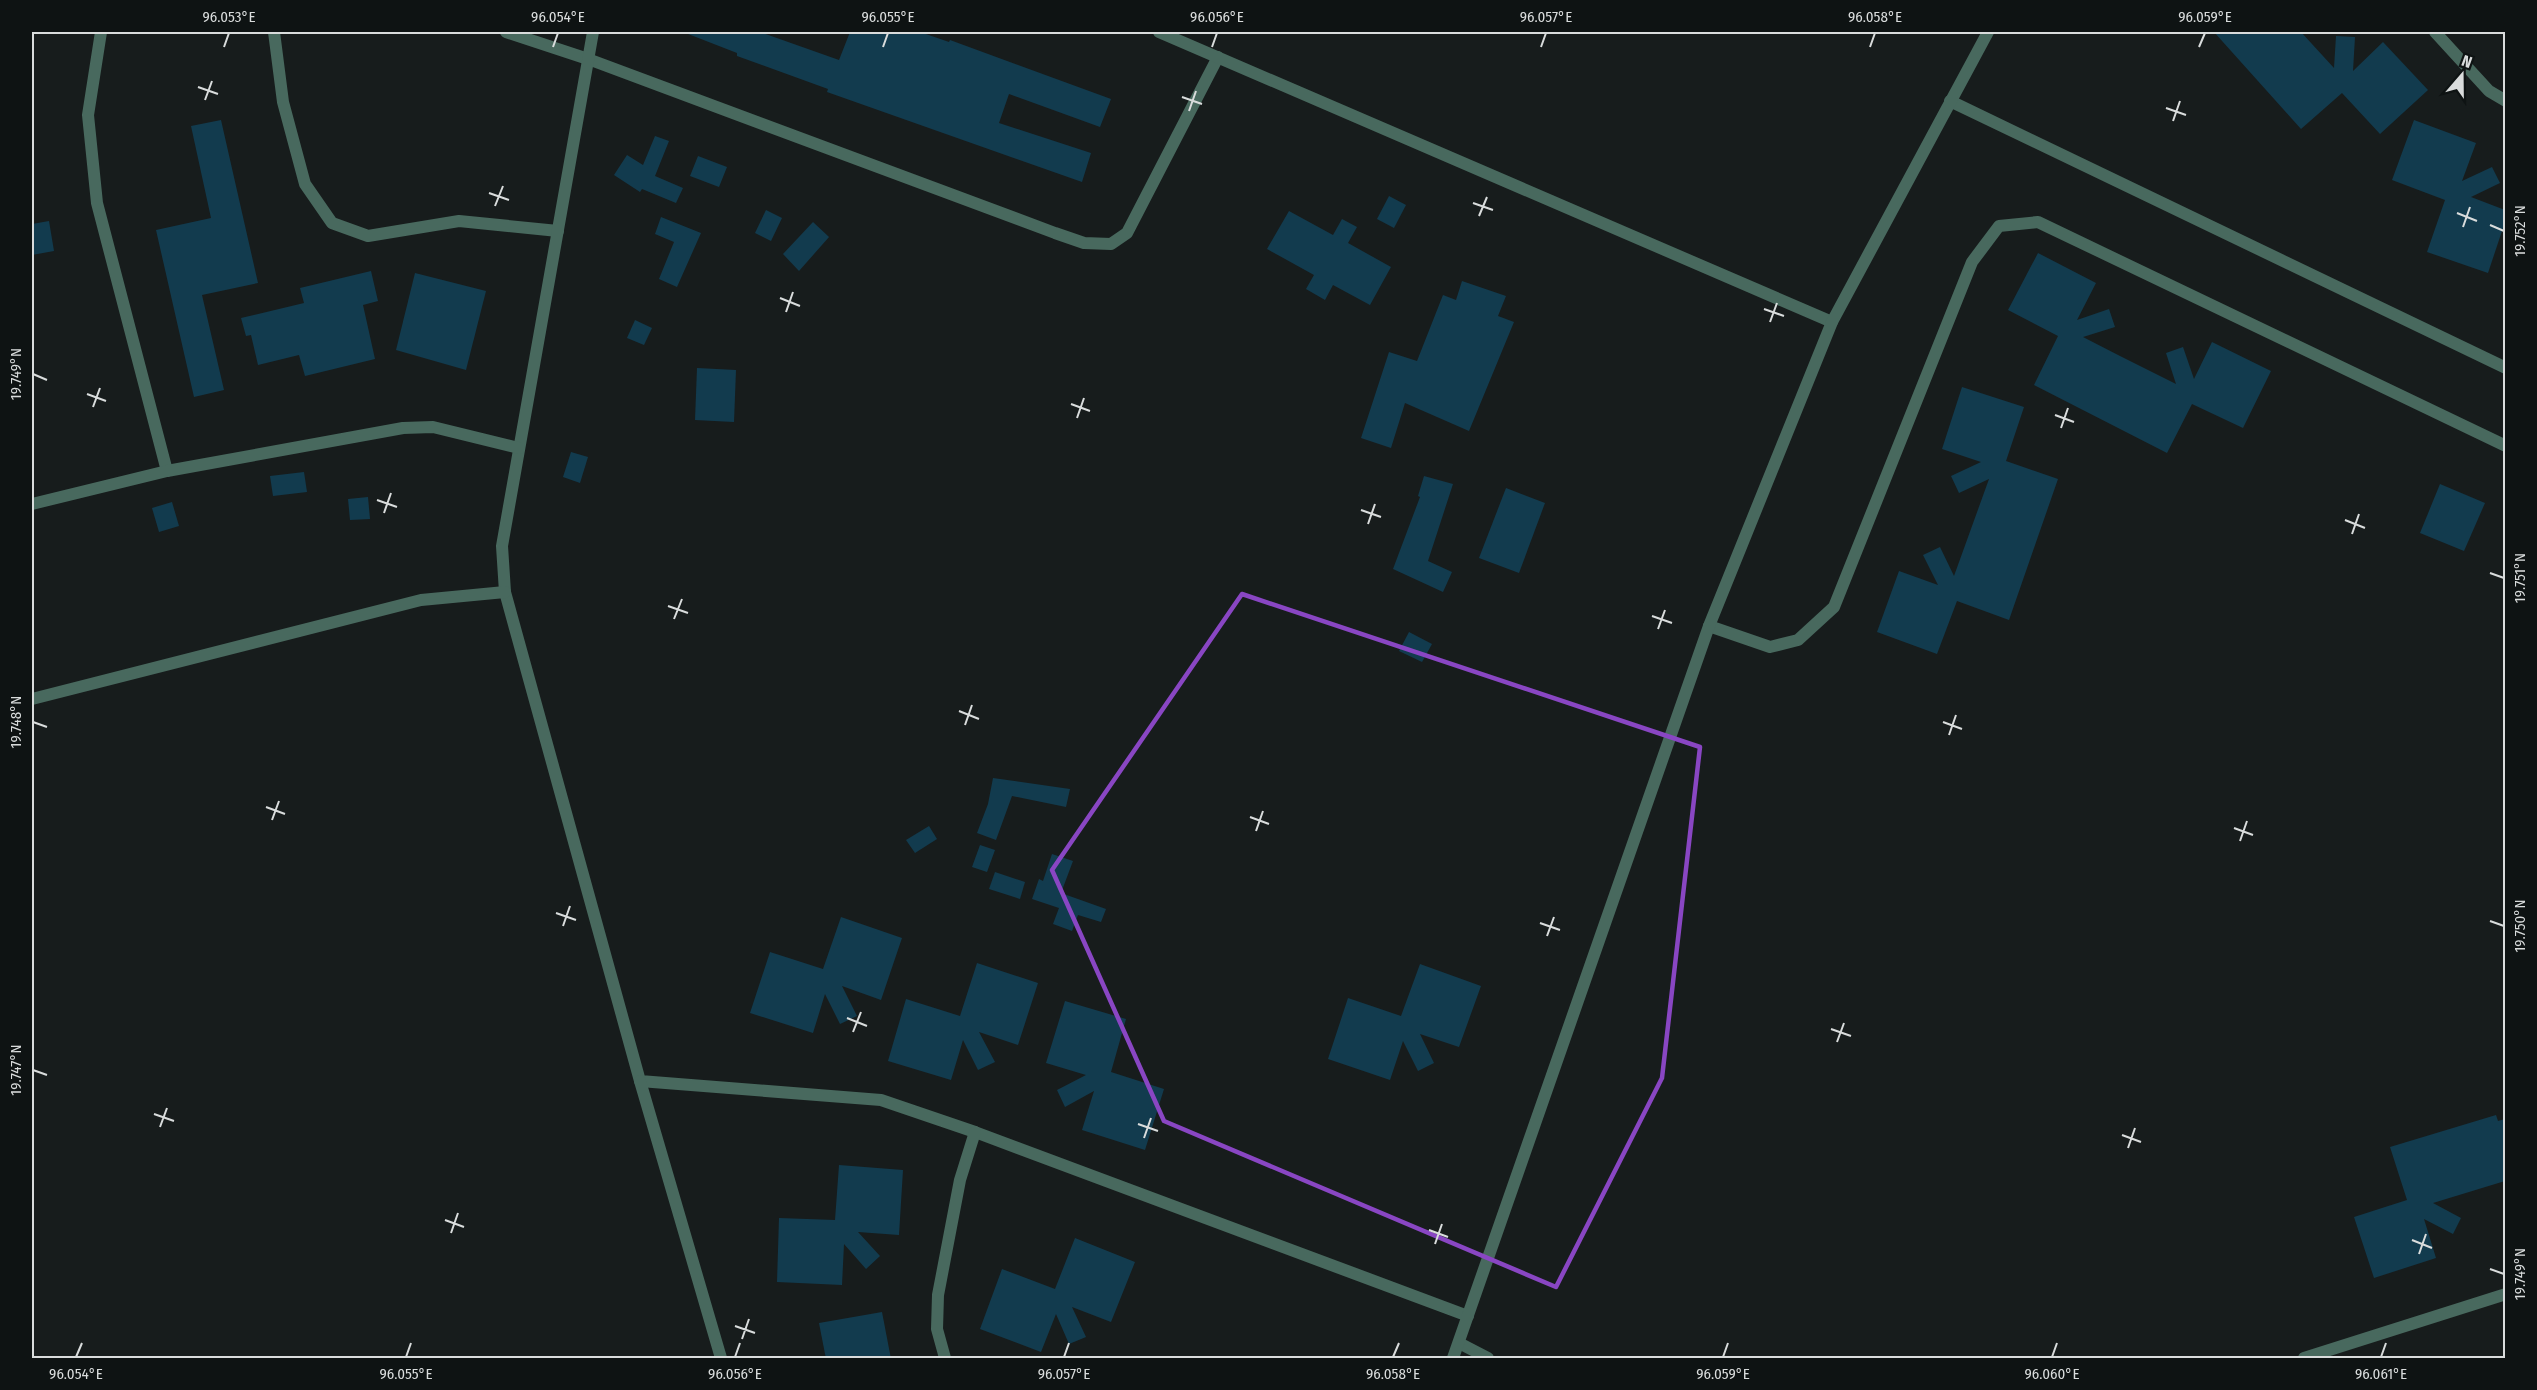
<svg xmlns="http://www.w3.org/2000/svg" width="2537" height="1390" font-family="'Fira Sans Condensed',sans-serif">
<rect width="100%" height="100%" fill="#171c1c"/>
<g fill="#123b4e">
<polygon points="683,32 760,32 839,60 850,32 920,32 949,42 950,40 1111,99 1100,127 1009,94 999,123 1091,153 1082,182 827,92 828,89 737,56 737,53"/>
<polygon points="2214,32 2301,32 2334,68 2336,36 2355,37 2353,71 2383,42 2428,90 2380,134 2342,93 2301,129"/>
<polygon points="221,120 258,283 202,295 224,390 194,397 156,230 211,218 191,126"/>
<polygon points="2414,120 2476,143 2462,181 2492,167 2500,183 2471,197 2505,210 2505,222 2488,273 2427,252 2445,200 2392,180"/>
<polygon points="655,136 669,141 655,176 683,188 676,203 642,189 640,192 614,175 627,155 643,165"/>
<polygon points="698,156 727,167 719,187 690,176"/>
<polygon points="1389,196 1406,205 1394,228 1377,219"/>
<polygon points="766,210 782,218 771,241 755,233"/>
<polygon points="1289,211 1333,235 1342,219 1357,227 1348,243 1391,267 1370,305 1333,285 1325,300 1306,289 1314,275 1267,249"/>
<polygon points="661,217 701,233 677,287 659,279 674,242 655,234"/>
<polygon points="49,221 54,251 32,255 32,224"/>
<polygon points="813,222 829,237 799,271 783,254"/>
<polygon points="2038,253 2096,283 2077,320 2109,309 2115,327 2083,337 2120,356 2176,384 2166,353 2183,347 2194,379 2212,342 2271,371 2243,428 2192,404 2167,453 2034,385 2058,336 2008,310"/>
<polygon points="371,271 378,301 363,305 375,359 305,376 299,355 258,365 251,335 246,336 241,318 304,303 300,288"/>
<polygon points="415,273 486,291 466,370 396,350"/>
<polygon points="1462,281 1506,296 1498,316 1514,322 1469,431 1405,403 1391,448 1361,438 1389,352 1417,361 1443,295 1456,300"/>
<polygon points="635,320 652,328 644,345 627,338"/>
<polygon points="697,368 736,370 734,422 695,420"/>
<polygon points="1962,387 2024,407 2006,461 2058,479 2009,620 1957,601 1937,654 1877,632 1899,571 1938,585 1923,555 1940,547 1954,576 1989,479 1959,493 1951,476 1981,462 1942,449"/>
<polygon points="571,452 588,457 580,483 563,477"/>
<polygon points="304,472 307,492 273,496 270,476"/>
<polygon points="1424,476 1453,484 1428,561 1452,572 1443,592 1393,569 1420,497 1418,496"/>
<polygon points="2440,484 2485,503 2464,551 2420,533"/>
<polygon points="1506,488 1545,503 1519,573 1479,558"/>
<polygon points="368,497 370,519 350,520 348,499"/>
<polygon points="172,502 179,526 159,532 152,508"/>
<polygon points="1409,632 1432,644 1422,662 1399,651"/>
<polygon points="993,778 1070,789 1066,807 1012,796 996,840 977,833 988,804"/>
<polygon points="929,826 937,839 915,853 906,840"/>
<polygon points="980,845 995,850 987,872 972,867"/>
<polygon points="1052,854 1073,861 1061,893 1106,909 1101,922 1078,915 1072,931 1053,924 1059,908 1032,899 1039,879 1043,881"/>
<polygon points="995,872 1025,882 1020,899 989,889"/>
<polygon points="841,917 902,938 881,1000 842,986 857,1016 840,1024 825,994 813,1033 750,1013 770,952 823,969"/>
<polygon points="977,963 1038,983 1018,1045 979,1032 995,1062 978,1070 963,1040 951,1080 888,1061 906,999 960,1016"/>
<polygon points="1420,964 1481,986 1459,1047 1420,1034 1434,1063 1418,1071 1403,1041 1390,1080 1328,1059 1348,998 1401,1016"/>
<polygon points="1065,1001 1126,1019 1111,1072 1164,1089 1145,1150 1082,1130 1094,1091 1065,1107 1057,1090 1086,1075 1046,1063"/>
<polygon points="2496,1115 2498,1121 2505,1119 2505,1181 2433,1203 2461,1218 2453,1234 2424,1219 2436,1258 2374,1278 2354,1217 2407,1200 2390,1147"/>
<polygon points="839,1165 903,1170 899,1235 858,1232 880,1256 866,1269 844,1244 842,1285 777,1282 779,1218 835,1220"/>
<polygon points="1075,1238 1135,1262 1111,1322 1072,1307 1086,1337 1069,1344 1056,1314 1041,1352 980,1329 1002,1269 1055,1289"/>
<polygon points="882,1312 891,1359 826,1359 819,1323"/>
</g>
<g fill="none" stroke-linecap="round" stroke-linejoin="round">
<g stroke="#48695e" stroke-width="12">
<polyline points="101,32 88,115 97,203 167,471"/>
<polyline points="274,32 283,102 305,184 332,223 368,236 459,221 558,231"/>
<polyline points="506,32 588,59 1055,233 1084,243 1111,244 1127,233 1218,57"/>
<polyline points="593,32 502,546 505,592 640,1081 881,1100 975,1132 1468,1316"/>
<polyline points="1159,32 1832,322"/>
<polyline points="2435,32 2489,91 2506,101"/>
<polyline points="1950,101 2506,368"/>
<polyline points="32,504 167,471 403,428 433,427 519,448"/>
<polyline points="1709,626 1770,647 1798,640 1834,607 1972,262 1999,226 2038,222 2506,446"/>
<polyline points="32,699 421,600 505,592"/>
<polyline points="640,1081 721,1358"/>
<polyline points="1459,1343 1488,1358"/>
<polyline points="945,1358 937,1329 938,1295 960,1180 975,1132"/>
<polyline points="1453,1358 1709,626 1832,322 1988,32"/>
<polyline points="2304,1358 2506,1294"/>
</g>
</g>
<path fill="none" stroke="#8946c3" stroke-width="4.5" stroke-linejoin="round" d="M1242,594L1700,747L1662,1078L1556,1287L1164,1121L1052,870Z"/>
<path fill="none" stroke="#d9dcdc" stroke-width="2" d="M224,47L229,33M553,47L558,33M883,47L888,33M1212,47L1217,33M1541,47L1546,33M1870,47L1875,33M2199,47L2205,33M198,87L218,94M1182,97L1202,104M205,100L212,81M2166,108L2186,115M1189,111L1196,91M2173,121L2180,101M489,193L509,200M1473,203L1493,210M495,206L503,186M2457,213L2477,221M1479,216L1487,197M2490,225L2504,231M2463,227L2470,207M780,298L800,306M1764,309L1784,316M786,312L793,292M1770,322L1777,303M33,374L47,380M87,394L106,401M1071,404L1090,411M93,407L100,388M2055,415L2074,422M1077,418L1084,398M2061,428L2068,408M377,500L397,507M1361,510L1381,517M384,513L391,493M2345,520L2365,528M1368,524L1375,504M2352,534L2359,514M2490,573L2504,578M668,606L688,613M1652,616L1672,623M674,619L682,599M1658,629L1665,610M959,711L979,719M33,722L47,727M1943,722L1962,729M965,725L972,705M1949,735L1956,715M266,807L285,814M1250,817L1269,824M272,820L279,801M2234,828L2253,835M1256,831L1263,811M2240,841L2247,821M556,913L576,920M2490,921L2504,926M1540,923L1560,930M563,926L570,906M1547,936L1554,917M847,1018L867,1026M1831,1029L1851,1036M853,1032L861,1012M1837,1042L1844,1023M33,1070L47,1075M154,1114L174,1121M1138,1124L1158,1131M160,1127L167,1108M2122,1135L2141,1142M1144,1138L1151,1118M2128,1148L2135,1128M445,1220L464,1227M1429,1230L1448,1237M451,1233L458,1213M2412,1240L2432,1248M1435,1244L1442,1224M2419,1254L2426,1234M2490,1269L2504,1274M735,1326L755,1333M742,1339L749,1319M76,1357L82,1343M406,1357L411,1343M735,1357L740,1343M1064,1357L1069,1343M1393,1357L1399,1343M1723,1357L1728,1343M2052,1357L2057,1343M2381,1357L2386,1343"/>
<rect width="2537" height="1390" fill="none" stroke="#0e1313" stroke-width="66"/>
<g transform="translate(2462 75) rotate(20)" stroke="#0e1313" stroke-width="4.5" paint-order="stroke">
<path d="M0-4.5L10 22L0 15L-10 22Z" fill="#d9dcdc"/>
<text y="-9" font-size="16" font-weight="bold" text-anchor="middle" fill="#d9dcdc">N</text>
</g>
<rect x="33" y="33" width="2471" height="1324" fill="none" stroke="#d9dcdc" stroke-width="2"/>
<g font-size="15" text-anchor="middle" fill="#d9dcdc">
<text x="229" y="22">96.053°E</text>
<text x="558" y="22">96.054°E</text>
<text x="888" y="22">96.055°E</text>
<text x="1217" y="22">96.056°E</text>
<text x="1546" y="22">96.057°E</text>
<text x="1875" y="22">96.058°E</text>
<text x="2205" y="22">96.059°E</text>
<text transform="translate(2520 231) rotate(-90)" y="5">19.752°N</text>
<text transform="translate(16 374) rotate(-90)" y="5">19.749°N</text>
<text transform="translate(2520 578) rotate(-90)" y="5">19.751°N</text>
<text transform="translate(16 722) rotate(-90)" y="5">19.748°N</text>
<text transform="translate(2520 926) rotate(-90)" y="5">19.750°N</text>
<text transform="translate(16 1070) rotate(-90)" y="5">19.747°N</text>
<text transform="translate(2520 1274) rotate(-90)" y="5">19.749°N</text>
<text x="76" y="1379">96.054°E</text>
<text x="406" y="1379">96.055°E</text>
<text x="735" y="1379">96.056°E</text>
<text x="1064" y="1379">96.057°E</text>
<text x="1393" y="1379">96.058°E</text>
<text x="1723" y="1379">96.059°E</text>
<text x="2052" y="1379">96.060°E</text>
<text x="2381" y="1379">96.061°E</text>
</g>
</svg>
